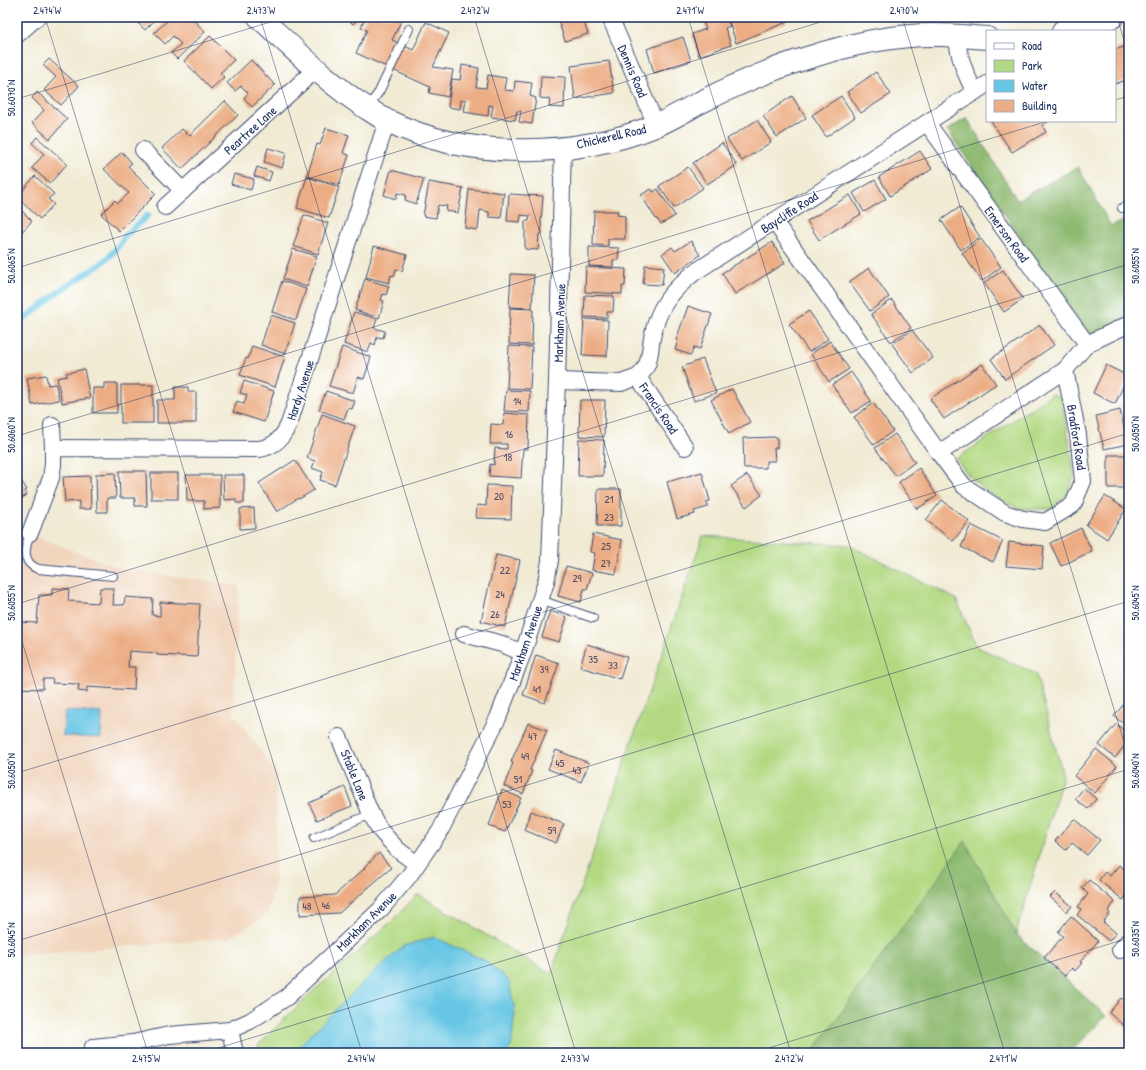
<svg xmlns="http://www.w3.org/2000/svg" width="1146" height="1070" font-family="'Patrick Hand',sans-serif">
<rect width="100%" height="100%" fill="#fff"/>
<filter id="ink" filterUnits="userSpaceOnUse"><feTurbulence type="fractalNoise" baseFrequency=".025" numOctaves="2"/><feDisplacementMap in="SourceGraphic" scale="8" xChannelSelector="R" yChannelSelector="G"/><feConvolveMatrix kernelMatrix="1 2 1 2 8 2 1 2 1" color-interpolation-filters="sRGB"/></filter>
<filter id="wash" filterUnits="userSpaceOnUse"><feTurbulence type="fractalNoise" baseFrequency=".012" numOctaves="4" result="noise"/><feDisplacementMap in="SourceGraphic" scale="16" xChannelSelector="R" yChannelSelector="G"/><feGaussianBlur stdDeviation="0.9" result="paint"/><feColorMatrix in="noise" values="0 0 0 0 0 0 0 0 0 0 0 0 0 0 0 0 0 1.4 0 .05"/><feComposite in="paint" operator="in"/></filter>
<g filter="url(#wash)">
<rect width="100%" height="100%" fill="#f1ebd4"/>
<polygon fill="#f1d5bd" points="18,530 123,569 239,586 233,713 277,772 275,882 267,914 230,938 17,955 17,531"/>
<g fill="#b2d982" stroke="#668470">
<polygon points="1052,394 1061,397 1070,446 1074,475 1068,494 1051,509 1019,509 989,493 970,477 956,459"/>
<polygon points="703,536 849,545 956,599 977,647 1036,674 1063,776 1016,934 965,842 812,1053 259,1053 258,1045 309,995 391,922 418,894 551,974"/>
</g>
<g fill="#8db970" stroke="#547467">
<polygon points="967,118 1017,200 1078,167 1111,226 1129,218 1129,323 1092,342 947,130"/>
<polygon points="965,841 1016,934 1106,1016 1070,1053 812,1053"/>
</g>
<g fill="#66c6e4" stroke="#407aa1">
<polygon points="65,711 102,713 101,738 63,736"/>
<polygon points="434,937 484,960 509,981 515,1012 511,1047 506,1053 296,1053 296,1049 376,970 404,946"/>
</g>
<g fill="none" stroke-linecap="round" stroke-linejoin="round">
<polyline stroke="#66c6e4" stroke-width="6" points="17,325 61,290 98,266 110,256 120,244 125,236 148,215"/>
</g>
<g id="blocks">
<g fill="#ecad84">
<polygon points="138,17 158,17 145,30 135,20"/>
<polygon points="171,17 191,17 205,32 177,59 171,53 181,44 173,36 165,44 154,33"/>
<polygon points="345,17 360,17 353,24"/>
<polygon points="366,17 403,17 392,40 413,50 426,22 449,33 433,67 453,70 448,97 429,93 430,87 356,53 367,30 361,27"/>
<polygon points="557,17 582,17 588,34 565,41"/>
<polygon points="710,17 726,17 730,26 725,28 731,45 699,56 692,34 706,29 702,20"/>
<polygon points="731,17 784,17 787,22 736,43 728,18"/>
<polygon points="210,36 234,60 220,73 224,77 211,89 184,61"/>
<polygon points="683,37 691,61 654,73 647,49"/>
<polygon points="1129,45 1129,79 1115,84 1115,50"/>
<polygon points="49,59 79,86 61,105 44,90 56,77 43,65"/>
<polygon points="251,60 275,85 252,107 244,98 248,93 241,86 235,91 227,83"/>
<polygon points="609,61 614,93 575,99 571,66"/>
<polygon points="462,65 479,68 476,87 486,88 488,75 506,78 504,90 514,91 515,81 532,83 530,96 536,98 532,124 519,122 521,111 517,111 515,120 491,117 493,106 489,105 488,116 464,112 466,100 461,100 460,109 448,107 452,79 460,80"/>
<polygon points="876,72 891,94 861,113 847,92"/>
<polygon points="541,76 565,77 564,108 549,107 550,99 540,98"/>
<polygon points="37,92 67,119 50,139 32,123 44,110 32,98"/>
<polygon points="792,96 806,118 777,137 763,116"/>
<polygon points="841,96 855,117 826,137 812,115"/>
<polygon points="225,101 238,115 182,169 162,148 182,129 189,136"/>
<polygon points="757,120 771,142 742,161 727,139"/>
<polygon points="991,121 1049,121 1042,125 1046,132 1012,152"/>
<polygon points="326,128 349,135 343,153 349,155 339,185 307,176 317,144 320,145"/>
<polygon points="37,137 67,164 50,183 32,168 44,154 32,143"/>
<polygon points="722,143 737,165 707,184 693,163"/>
<polygon points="268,148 286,153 282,168 264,162"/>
<polygon points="920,151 932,169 890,196 879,177"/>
<polygon points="122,152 132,163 128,166 156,194 119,231 101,214 115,200 118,203 129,193 104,169"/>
<polygon points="257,167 272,172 269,181 254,176"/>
<polygon points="688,167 703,188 674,208 659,186"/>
<polygon points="391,170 424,179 416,204 405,200 406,195 397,193 396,199 384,195"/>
<polygon points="234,174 254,179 251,190 231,184"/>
<polygon points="35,176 54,194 48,199 54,204 40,219 17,197"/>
<polygon points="307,177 339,187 329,218 297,208"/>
<polygon points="875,180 886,199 864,212 853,193"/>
<polygon points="429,182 463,188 458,213 446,211 447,206 438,205 436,218 423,216"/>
<polygon points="469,189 504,193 501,218 489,217 489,212 480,210 478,230 465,228"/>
<polygon points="651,189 653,192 658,189 675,216 661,224 657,219 656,219 641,195"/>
<polygon points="509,194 543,196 541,222 542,234 539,234 538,250 525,249 525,221 529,221 530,216 521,215 520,222 507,221"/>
<polygon points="850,195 861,214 819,240 807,221"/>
<polygon points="17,206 32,221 17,237"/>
<polygon points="960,207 980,237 961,250 941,220"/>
<polygon points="594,211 618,211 617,215 625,216 625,239 608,239 608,246 593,245"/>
<polygon points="304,215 328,223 318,254 293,246"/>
<polygon points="981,239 1001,267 982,281 962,253"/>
<polygon points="691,241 700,255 675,273 662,254 672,247 675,251"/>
<polygon points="772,242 785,263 735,294 722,273"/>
<polygon points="374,246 407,255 402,271 396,269 394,276 391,275 389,283 366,277"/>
<polygon points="589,247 619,248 618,260 613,260 613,267 589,266"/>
<polygon points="293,249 317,256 307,287 283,279"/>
<polygon points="645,265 664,267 662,285 643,284"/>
<polygon points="586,267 626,269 625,286 622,286 622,294 585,292"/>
<polygon points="869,268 889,297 870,311 849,282"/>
<polygon points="1003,270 1023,299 1004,312 984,283"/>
<polygon points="511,274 534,275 532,308 509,307"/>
<polygon points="365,279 389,286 386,295 383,294 381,300 384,301 379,318 355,310"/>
<polygon points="282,281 306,289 296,320 272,312"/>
<polygon points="585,295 614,296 613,312 607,312 607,318 584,317"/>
<polygon points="892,300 911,328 891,342 871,314"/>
<polygon points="688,306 712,314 700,349 694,347 691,355 675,350 678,340 676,340"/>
<polygon points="510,308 533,309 532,345 509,344"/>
<polygon points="809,311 828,339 809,352 789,324"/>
<polygon points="354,312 377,319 374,328 385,331 383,338 377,337 375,345 371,343 368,352 344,344"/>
<polygon points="271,315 295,323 285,354 261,345"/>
<polygon points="584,319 608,320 607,356 582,355"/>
<polygon points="1040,325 1054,345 1005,379 991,359"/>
<polygon points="912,330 933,358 913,373 892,344"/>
<polygon points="830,341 849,369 829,382 811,354"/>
<polygon points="252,346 285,357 275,387 240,375 246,358 248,359"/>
<polygon points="509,346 532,347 530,389 507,388"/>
<polygon points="342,347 371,357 364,379 358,377 353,393 329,386"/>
<polygon points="703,359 716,393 694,401 682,367"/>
<polygon points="982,364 996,384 944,419 930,399"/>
<polygon points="1106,365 1128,376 1115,404 1093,393"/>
<polygon points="84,369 90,398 62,403 57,378 67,376 66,373"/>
<polygon points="851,372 871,401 852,413 832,385"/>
<polygon points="46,375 48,385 56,384 59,400 32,405 27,378"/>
<polygon points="244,381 274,391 264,422 233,412 237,401 244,404 247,395 240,393"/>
<polygon points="104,383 117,383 117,413 93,413 93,388 104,388"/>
<rect x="121" y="385" width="32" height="38"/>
<polygon points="175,387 188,387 188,392 196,392 196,423 157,423 157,400 175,400"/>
<polygon points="732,389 750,422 729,434 711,400"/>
<polygon points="506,390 530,391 529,412 504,411"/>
<polygon points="326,391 355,401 352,409 348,408 344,419 319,410"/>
<polygon points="17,398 22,400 18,417 17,417"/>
<polygon points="580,400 605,400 604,437 579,436"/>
<polygon points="873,403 893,431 874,445 854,417"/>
<polygon points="1120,410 1128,444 1104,449 1096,416"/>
<polygon points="504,413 529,415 528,449 523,449 521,478 489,476 490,464 494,465 495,448 507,449 507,444 490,444 491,424 503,425"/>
<polygon points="322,414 355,426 335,485 320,480 323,472 312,468 315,461 307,458"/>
<polygon points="895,434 915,462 896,476 875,448"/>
<polygon points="777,437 777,448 774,448 775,461 766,461 766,468 744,468 743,438"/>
<polygon points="579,439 604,440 603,476 578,476"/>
<rect x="1108" y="455" width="21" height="33"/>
<polygon points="295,460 314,490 299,499 298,498 277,512 259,483"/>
<polygon points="919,468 937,496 917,509 899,482"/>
<polygon points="119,471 146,471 147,506 135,506 135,498 120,498"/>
<polygon points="702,472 710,501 706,502 708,507 694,511 695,514 677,519 667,482"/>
<polygon points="115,473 116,498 107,498 107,512 97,512 96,474"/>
<rect x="151" y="473" width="27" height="26"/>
<polygon points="17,474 27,490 25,491 27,495 17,501"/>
<polygon points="186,475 220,475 220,508 204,509 204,501 187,501"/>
<polygon points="223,475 244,475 244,503 236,503 236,499 224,500"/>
<polygon points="747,475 762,495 746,507 731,486"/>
<polygon points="90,476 91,509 79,509 79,501 65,502 63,477"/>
<polygon points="487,485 512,486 511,519 476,518 477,505 486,506"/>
<polygon points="598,489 621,489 621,526 597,526"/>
<polygon points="1105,496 1126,509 1107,539 1086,525"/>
<polygon points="942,500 969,521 953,541 926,520"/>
<polygon points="254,508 255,528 240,529 240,509"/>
<polygon points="971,525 1003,541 993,562 961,547"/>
<polygon points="1081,528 1092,551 1061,566 1050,543"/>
<polygon points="593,534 622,540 616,574 592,570 595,553 590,552"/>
<polygon points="1009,542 1044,546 1042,569 1006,566"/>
<polygon points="496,555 520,560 505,627 481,621"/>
<polygon points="566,566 592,573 587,589 584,589 581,602 558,596"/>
<polygon points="52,588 69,589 68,601 99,603 100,588 114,588 113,605 124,605 125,597 153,599 152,615 160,616 160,602 200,604 197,657 157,655 157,653 129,651 128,667 135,667 134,690 87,687 87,692 78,691 79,684 52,683 53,679 43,679 43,689 17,688 17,622 37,623 39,595 52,595"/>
<polygon points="550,611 567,617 559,642 542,637"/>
<polygon points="587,644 627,657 620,679 580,667"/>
<polygon points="536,655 559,663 545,703 523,695"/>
<polygon points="1129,698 1129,728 1114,716"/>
<polygon points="528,723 547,730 530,770 532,771 523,794 504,786 513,763 511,762"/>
<polygon points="1116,724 1129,734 1129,740 1115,758 1099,745"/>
<polygon points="1096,749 1117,766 1095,793 1074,776"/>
<polygon points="556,750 589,763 581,782 548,769"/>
<polygon points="345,787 352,806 317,820 309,803"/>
<polygon points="1084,788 1096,799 1088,809 1075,799"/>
<polygon points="502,790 521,798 505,832 489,826"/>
<polygon points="531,811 564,824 556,843 524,830"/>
<polygon points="1074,819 1100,840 1087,855 1072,843 1066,850 1055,841"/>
<polygon points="379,853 391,868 339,913 300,915 300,897 335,895 365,868 364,867"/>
<polygon points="1119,865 1128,872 1129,870 1129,894 1128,893 1123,900 1099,880 1105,872 1110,876"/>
<polygon points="1089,880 1115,902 1108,911 1110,913 1103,922 1116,933 1109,941 1077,915 1081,909 1078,907 1088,894 1082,888"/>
<polygon points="1055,892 1072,906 1067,912 1050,897"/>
<polygon points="1071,916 1092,935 1091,935 1098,941 1080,962 1082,963 1075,971 1072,968 1065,976 1044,958 1063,936 1058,932"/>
<polygon points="1121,998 1129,1005 1129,1030 1109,1013"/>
</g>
</g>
</g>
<g filter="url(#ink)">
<use href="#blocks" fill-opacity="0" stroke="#3b4b70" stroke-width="1"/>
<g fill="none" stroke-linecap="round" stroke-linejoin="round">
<defs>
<g id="service">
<polyline points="368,107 379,92 409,29"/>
<polyline points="1122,208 1129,205"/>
<path d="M30,533C25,548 21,562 38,569L113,576"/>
<polyline points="540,600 593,618"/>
<polyline points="314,838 371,814"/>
</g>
<g id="minor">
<polyline points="610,17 656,125"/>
<polyline points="17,35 37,17"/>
<path d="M957,36C958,56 965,74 975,92"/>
<polyline points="927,123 1087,344"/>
<polyline points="143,150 183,191"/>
<polyline points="165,207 316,69"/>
<polyline points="774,221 939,453 964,486 1005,513 1023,519 1045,522 1073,505 1083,481 1078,435 1065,370"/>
<path d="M638,377C651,365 649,354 652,338C658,307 671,291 695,272L987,84"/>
<polyline points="557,381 621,383 638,377 685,447"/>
<polyline points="52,425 53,448"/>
<polyline points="939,453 1065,370 1087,344 1129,324"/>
<path d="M30,533L51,478L53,465V448L259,449C275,447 283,437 289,424L387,121"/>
<polyline points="464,634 502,644 523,653"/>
<polyline points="339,737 371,814 380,830 398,850 417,864"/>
<polyline points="1120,950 1129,940"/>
<polyline points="230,1030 235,1053"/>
<polyline points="91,1053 93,1047 133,1043 169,1035 230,1030 250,1021 287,997 381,909 409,876 440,831 498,718 523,653 546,582 550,561 557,381 563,147"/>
</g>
<g id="secondary">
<path d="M259,17C294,49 328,83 368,109C375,113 381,118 388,121C467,160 575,158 655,126C671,119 686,110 701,102C735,85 771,69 807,58C850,44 894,34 939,35C955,35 971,37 987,38"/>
<polyline points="1063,31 1072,29 1112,17"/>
</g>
</defs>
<use href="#service" stroke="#3b4b70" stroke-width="10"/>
<use href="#minor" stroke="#3b4b70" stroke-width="18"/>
<use href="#secondary" stroke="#3b4b70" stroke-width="24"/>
<use href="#service" stroke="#fff" stroke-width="8"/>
<use href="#minor" stroke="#fff" stroke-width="16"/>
<use href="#secondary" stroke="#fff" stroke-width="22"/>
</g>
</g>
<path fill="none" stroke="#1b2f5e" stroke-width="1" stroke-opacity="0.45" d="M45,17L362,1053M260,17L576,1053M474,17L791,1053M688,17L1005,1053M902,17L1129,758M1117,17L1129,57M17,99L287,17M1115,100L1129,96M17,268L837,17M17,436L1048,121M17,604L1129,264M17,625L148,1053M17,773L1129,433M17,941L1129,601M202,1053L1129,769M752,1053L1129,938"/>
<g text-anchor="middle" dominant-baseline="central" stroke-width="3" stroke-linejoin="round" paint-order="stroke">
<g font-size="11" fill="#4f4e68">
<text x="517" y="401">14</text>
<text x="509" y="434">16</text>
<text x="508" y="457">18</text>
<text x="499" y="496">20</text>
<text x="609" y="499">21</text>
<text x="609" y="517">23</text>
<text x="606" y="546">25</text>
<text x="606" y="563">27</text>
<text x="505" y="570">22</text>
<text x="577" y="578">29</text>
<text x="500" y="594">24</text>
<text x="495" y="614">26</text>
<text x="593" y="659">35</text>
<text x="613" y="665">33</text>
<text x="544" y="669">39</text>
<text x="537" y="689">41</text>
<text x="533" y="736">47</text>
<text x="525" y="756">49</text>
<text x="560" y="763">45</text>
<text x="577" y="770">43</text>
<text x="518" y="779">51</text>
<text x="507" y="804">53</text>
<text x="552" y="830">59</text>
<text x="326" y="905">46</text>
<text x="307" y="906">48</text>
</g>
<g font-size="13" fill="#1b2f5e" stroke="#fff">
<text transform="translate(633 71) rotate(67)">Dennis Road</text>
<text transform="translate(250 130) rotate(-42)">Peartree Lane</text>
<text transform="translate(611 136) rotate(-13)">Chickerell Road</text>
<text transform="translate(789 212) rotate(-33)">Baycliffe Road</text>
<text transform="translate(1007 234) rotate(54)">Emerson Road</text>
<text transform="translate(559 323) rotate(-88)">Markham Avenue</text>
<text transform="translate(300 390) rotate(-72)">Hardy Avenue</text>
<text transform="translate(659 408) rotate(56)">Francis Road</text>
<text transform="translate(1077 437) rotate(81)">Bradford Road</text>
<text transform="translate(525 643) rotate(-71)">Markham Avenue</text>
<text transform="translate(355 775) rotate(68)">Stable Lane</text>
<text transform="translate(366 921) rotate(-45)">Markham Avenue</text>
</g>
</g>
<rect width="1146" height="1070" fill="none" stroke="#fff" stroke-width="44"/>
<rect x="986" y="30" width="130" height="92" fill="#ffffff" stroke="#a4acbf"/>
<rect x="994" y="43" width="20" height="6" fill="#ffffff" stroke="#a4acbf"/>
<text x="1022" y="50" font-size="12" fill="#1b2f5e">Road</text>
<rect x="994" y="60" width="20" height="12" fill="#b2d982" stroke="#a4acbf"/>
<text x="1022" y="70" font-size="12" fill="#1b2f5e">Park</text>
<rect x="994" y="80" width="20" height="12" fill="#66c6e4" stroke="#a4acbf"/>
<text x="1022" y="90" font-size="12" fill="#1b2f5e">Water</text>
<rect x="994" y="100" width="20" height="12" fill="#ecad84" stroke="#a4acbf"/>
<text x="1022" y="110" font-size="12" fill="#1b2f5e">Building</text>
<rect x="22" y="22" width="1102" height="1026" fill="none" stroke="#1b2f5e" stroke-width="1.5"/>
<g font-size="10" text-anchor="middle" fill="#1b2f5e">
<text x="47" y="14">2.474°W</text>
<text x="261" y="14">2.473°W</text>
<text x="475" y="14">2.472°W</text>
<text x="690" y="14">2.471°W</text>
<text x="904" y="14">2.470°W</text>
<text transform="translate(11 98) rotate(-90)" y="4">50.6070°N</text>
<text transform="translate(1135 266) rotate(-90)" y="4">50.6055°N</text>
<text transform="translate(11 266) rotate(-90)" y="4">50.6065°N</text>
<text transform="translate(1135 434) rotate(-90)" y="4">50.6050°N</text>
<text transform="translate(11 435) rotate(-90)" y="4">50.6060°N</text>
<text transform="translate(1135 603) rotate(-90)" y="4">50.6045°N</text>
<text transform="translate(11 603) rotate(-90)" y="4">50.6055°N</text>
<text transform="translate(1135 771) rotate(-90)" y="4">50.6040°N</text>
<text transform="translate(11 771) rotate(-90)" y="4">50.6050°N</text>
<text transform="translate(1135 939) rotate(-90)" y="4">50.6035°N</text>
<text transform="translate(11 940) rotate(-90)" y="4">50.6045°N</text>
<text x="146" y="1062">2.475°W</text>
<text x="361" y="1062">2.474°W</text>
<text x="575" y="1062">2.473°W</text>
<text x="789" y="1062">2.472°W</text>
<text x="1003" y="1062">2.471°W</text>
</g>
</svg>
